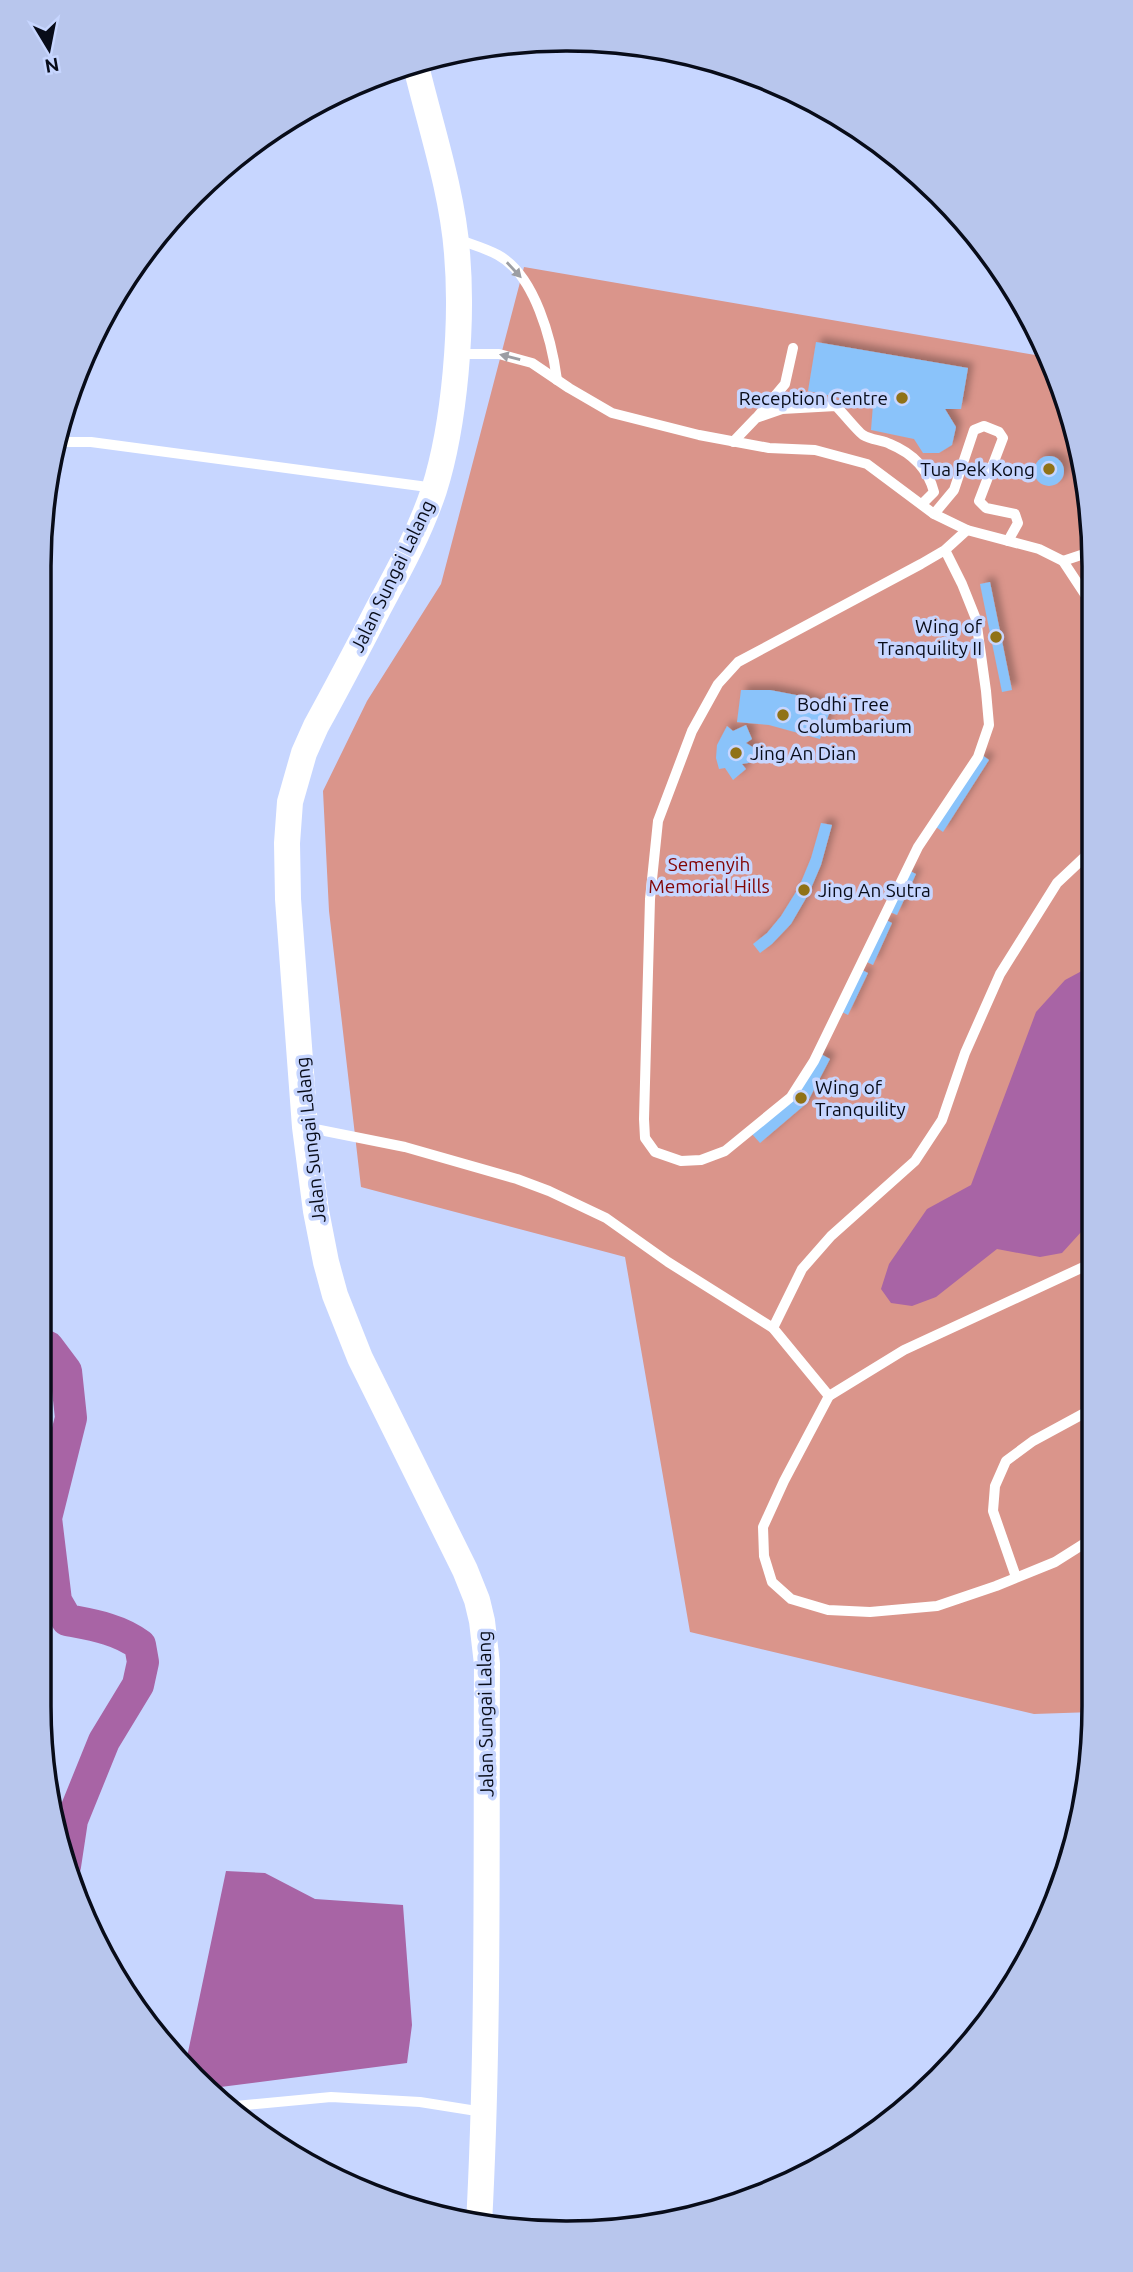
<svg xmlns="http://www.w3.org/2000/svg" width="1133" height="2272" font-family="Ubuntu,sans-serif">
<defs>
<filter id="shadow"><feDropShadow dx="5.5" dy="-5.5" stdDeviation="3.5" flood-color="#0004"/></filter>
</defs>
<rect width="100%" height="100%" fill="#c7d6ff"/>
<polygon fill="#da958b" points="524,267 1047,357 1066,396 1090,498 1093,1712 1034,1714 690,1632 625,1257 361,1187 329,911 323,791 367,701 441,584"/>
<g fill="#a864a5">
<polygon points="1091,966 1092,1220 1062,1253 1040,1257 997,1249 936,1297 912,1306 891,1303 881,1289 889,1264 927,1209 971,1185 1036,1012 1065,980"/>
<polygon points="226,1871 265,1873 315,1899 403,1905 412,2025 407,2063 205,2089 192,2074 187,2057"/>
</g>
<g fill="none" stroke-linecap="round" stroke-linejoin="round">
<path stroke="#a864a5" stroke-width="32" d="M39,1344L48,1347L66,1371L71,1418L46,1518L56,1601L67,1620C93,1625 119,1629 140,1645L143,1662L138,1685L104,1741L72,1820L65,1866"/>
</g>
<g fill="#8ac3fa" filter="url(#shadow)">
<polygon points="816,342 968,368 961,409 945,409 956,427 952,445 939,453 923,453 914,439 871,430 873,405 808,391"/>
<circle cx="1049" cy="471" r="15"/>
<polygon points="990,582 1012,690 1002,692 980,584"/>
<polygon points="741,690 770,690 796,695 831,708 820,739 769,725 737,722"/>
<polygon points="746,725 752,739 746,743 756,749 757,756 754,762 742,764 746,769 733,780 725,768 719,769 716,758 717,745 727,726 733,731"/>
<polygon points="982,755 989,760 943,832 936,827"/>
<polygon points="821,823 832,825 821,865 809,893 791,924 772,944 760,953 753,944 767,933 781,916 799,887 811,858"/>
<polygon points="910,871 916,874 897,915 890,912"/>
<polygon points="886,920 892,923 873,965 867,962"/>
<polygon points="862,970 868,973 848,1015 842,1012"/>
<polygon points="819,1053 830,1059 807,1103 760,1143 752,1134 799,1094"/>
</g>
<g fill="none" stroke-linecap="round" stroke-linejoin="round">
<g stroke="#fff" stroke-width="10">
<path d="M457,239C470,244 485,248 498,255C535,275 552,341 557,380"/>
<polyline points="457,354 499,354 532,363 569,388 612,413 699,435 769,448 815,450 867,464 934,514 967,530 1039,549 1063,561 1090,602"/>
<polyline points="758,416 785,384 793,348"/>
<polyline points="54,442 91,442 435,488"/>
<path d="M733,442L756,418L782,409L836,406C842,412 859,433 863,435C871,440 882,440 890,444C912,453 928,469 934,492L922,504"/>
<polyline points="1090,502 1084,523 1090,532"/>
<polyline points="934,514 954,490 974,430 984,426 999,432 1003,438 979,501 986,508 1015,514 1018,523 1008,541"/>
<polyline points="945,550 962,584 976,619 986,691 989,725 978,757 918,847 814,1061 791,1097 725,1151 701,1160 681,1161 655,1152 645,1138 644,1119 650,899 658,821 692,731 718,684 738,662 921,564 945,550 967,530"/>
<polyline points="1063,561 1090,552"/>
<polyline points="305,1127 405,1147 517,1179 549,1191 606,1218 668,1262 773,1328 829,1396"/>
<polyline points="1092,1263 904,1350 829,1396 784,1481 763,1527 764,1556 772,1582 791,1599 828,1610 870,1612 937,1606 996,1586 1055,1562 1093,1538"/>
<polyline points="773,1328 802,1269 831,1236 915,1161 942,1120 965,1053 1000,974 1057,883 1091,851"/>
<polyline points="1016,1577 993,1511 995,1486 1006,1461 1033,1441 1092,1409"/>
<polyline points="225,2107 331,2097 420,2102 483,2112"/>
</g>
<path stroke="#fff" stroke-width="26" d="M415,62C430,125 452,189 457,253C463,322 455,424 434,490C420,532 399,570 378,609C358,648 337,688 316,726L304,753L290,802L287,843L288,899L305,1127L316,1211L326,1262L335,1295L360,1358L465,1570L477,1600L482,1621L487,1664C486,1851 489,2037 479,2224"/>
</g>
<defs><path id="oneway-solid" d="M-6-.8H1V-3.2L6.5 0L1 3.2V.8H-6Z" transform="scale(1.75)"/></defs>
<g fill="#9c9ea3">
<use href="#oneway-solid" transform="translate(514 270) rotate(47)"/>
<use href="#oneway-solid" transform="translate(510 357) rotate(-166)"/>
</g>
<g fill="#907217" stroke="#c7d6ff" stroke-width="2.5">
<circle cx="902" cy="398" r="7"/>
<circle cx="1049" cy="469" r="7"/>
<circle cx="996" cy="637" r="7"/>
<circle cx="783" cy="715" r="7"/>
<circle cx="736" cy="753" r="7"/>
<circle cx="804" cy="890" r="7"/>
<circle cx="801" cy="1098" r="7"/>
</g>
<g text-anchor="middle" dominant-baseline="central" stroke-width="7" stroke-linejoin="round" paint-order="stroke">
<g font-size="19" fill="#080c19" stroke="#c7d6ff" text-anchor="start">
<text x="888" y="398" text-anchor="end">Reception Centre</text>
<text x="1035" y="469" text-anchor="end">Tua Pek Kong</text>
<text x="982" y="626" text-anchor="end">Wing of<tspan x="982" dy="22">Tranquility II</tspan></text>
<text x="797" y="704">Bodhi Tree<tspan x="797" dy="22">Columbarium</tspan></text>
<text x="750" y="753">Jing An Dian</text>
<text x="818" y="890">Jing An Sutra</text>
<text x="815" y="1087">Wing of<tspan x="815" dy="22">Tranquility</tspan></text>
</g>
<g font-size="19" fill="#080c19" stroke="#c7d6ff">
<text transform="translate(392 576) rotate(-64)">Jalan Sungai Lalang</text>
<text transform="translate(310 1140) rotate(-96)">Jalan Sungai Lalang</text>
<text transform="translate(485 1714) rotate(-91)">Jalan Sungai Lalang</text>
</g>
<g font-size="19" fill="#820505" stroke="#c7d6ff">
<text x="709" y="864">Semenyih<tspan x="709" dy="22">Memorial Hills</tspan></text>
</g>
</g>
<path d="M0 0H1133V2272H0ZM566 51H567A515 515 0 0 1 1082 566V1706A515 515 0 0 1 567 2221H566A515 515 0 0 1 51 1706V566A515 515 0 0 1 566 51Z" fill="#b8c6ed" fill-rule="evenodd"/>
<path fill="none" stroke="#080c19" stroke-width="3.5" d="M566 51H567A515 515 0 0 1 1082 566V1706A515 515 0 0 1 567 2221H566A515 515 0 0 1 51 1706V566A515 515 0 0 1 566 51Z"/>
<g transform="translate(49 49) rotate(170)" stroke="#c7d6ff" stroke-width="5" paint-order="stroke">
<path d="M0-5L12 26L0 18L-12 26Z" fill="#080c19"/>
<text y="-10" font-size="19" font-weight="bold" text-anchor="middle" fill="#080c19">N</text>
</g>
</svg>
